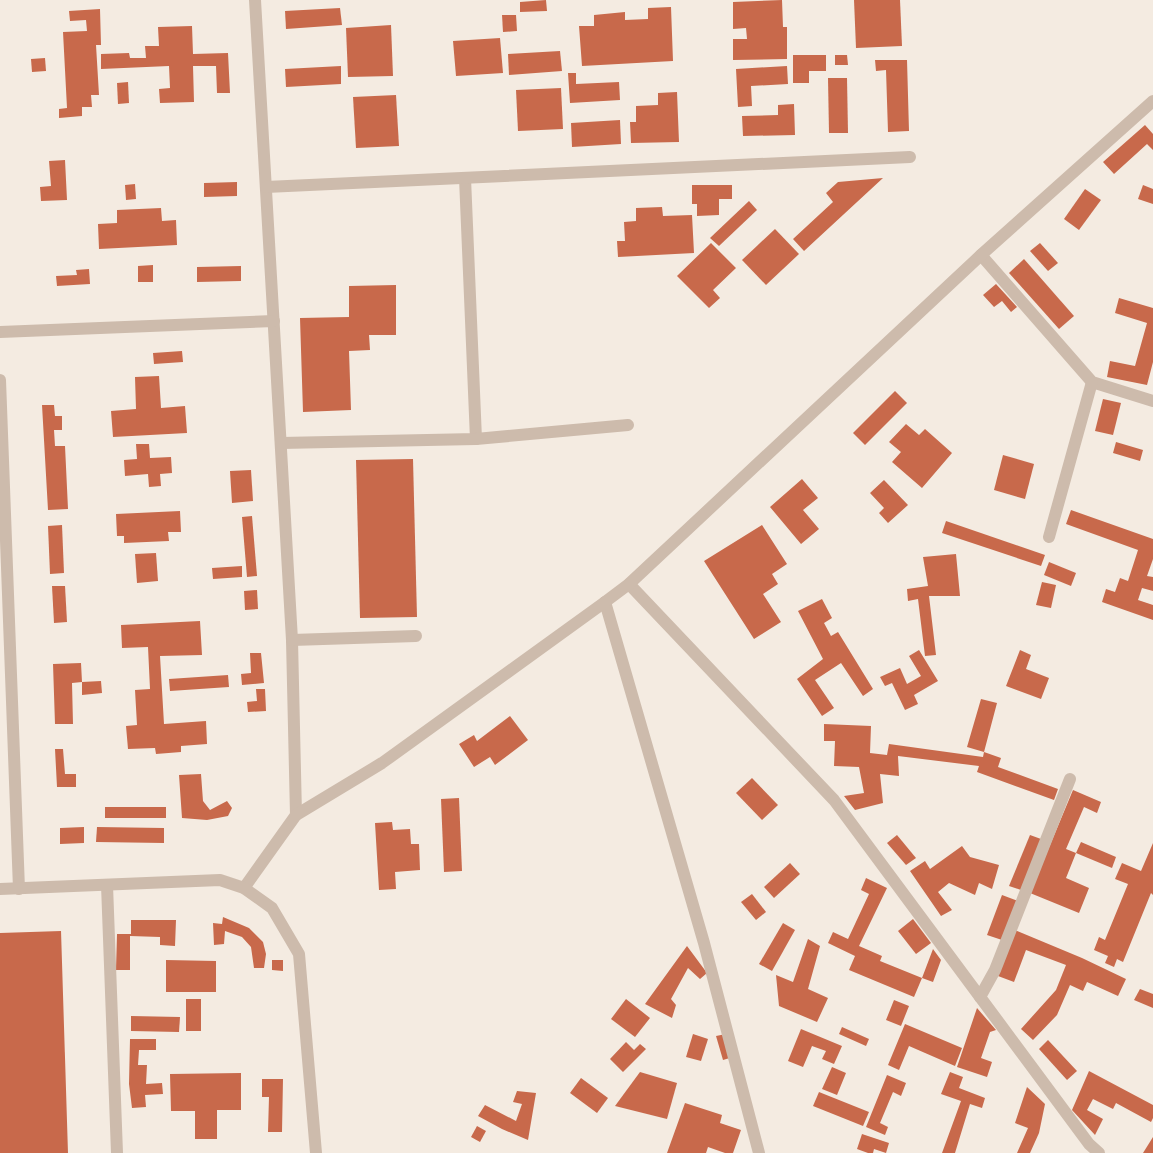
<svg xmlns="http://www.w3.org/2000/svg" width="1153" height="1153" font-family="'Golos Text',sans-serif">
<rect width="100%" height="100%" fill="#f4ebe1"/>
<g fill="#c8694b">
<polygon points="546,0 547,11 520,12 520,2"/>
<polygon points="782,0 783,27 787,27 787,59 733,60 733,39 747,39 746,28 733,29 733,2"/>
<polygon points="854,0 900,0 902,46 856,48"/>
<polygon points="671,7 673,61 582,66 579,26 594,26 594,15 625,12 625,20 648,19 648,8"/>
<polygon points="340,8 342,25 286,29 285,11"/>
<polygon points="100,9 101,45 96,45 99,95 91,95 92,107 82,107 82,116 59,118 59,109 67,108 63,32 87,31 86,20 70,21 69,11"/>
<polygon points="502,15 516,15 517,31 503,32"/>
<polygon points="391,25 393,76 348,77 346,28"/>
<polygon points="192,26 193,54 228,53 230,93 217,93 216,66 193,66 194,102 160,103 159,89 170,88 169,66 101,69 101,54 129,53 130,58 146,58 145,46 159,46 158,27"/>
<polygon points="500,38 503,73 456,76 453,41"/>
<polygon points="560,51 562,71 509,75 508,54"/>
<polygon points="793,55 826,55 826,71 809,71 809,83 793,83"/>
<polygon points="835,55 847,55 848,65 835,65"/>
<polygon points="45,58 46,71 32,72 31,59"/>
<polygon points="875,60 907,60 909,131 888,132 886,70 876,71"/>
<polygon points="341,66 341,84 286,87 285,69"/>
<polygon points="787,66 788,84 751,86 752,106 738,107 736,69"/>
<polygon points="568,73 576,73 576,84 619,82 620,100 570,103"/>
<polygon points="828,78 847,78 848,133 829,133"/>
<polygon points="128,82 129,103 118,104 117,83"/>
<polygon points="561,88 563,129 518,131 516,90"/>
<polygon points="677,92 679,142 631,143 630,122 636,122 636,106 658,105 658,93"/>
<polygon points="396,95 399,146 356,148 353,97"/>
<polygon points="794,104 795,135 743,136 742,116 778,115 778,105"/>
<polygon points="620,120 621,144 572,147 571,123"/>
<polygon points="1145,125 1153,134 1153,150 1147,144 1114,174 1103,162"/>
<polygon points="65,160 67,200 41,201 40,187 51,186 49,161"/>
<polygon points="883,178 804,251 793,239 833,202 826,193 838,182"/>
<polygon points="237,182 237,196 204,197 204,183"/>
<polygon points="135,184 136,199 126,200 125,185"/>
<polygon points="692,185 732,185 732,199 719,199 719,215 697,216 697,204 692,204"/>
<polygon points="1143,185 1153,189 1153,204 1138,199"/>
<polygon points="1085,189 1101,200 1079,230 1064,219"/>
<polygon points="749,201 757,210 719,246 710,238"/>
<polygon points="662,207 663,216 692,215 694,253 618,257 617,241 625,241 624,222 636,221 636,208"/>
<polygon points="161,208 162,221 176,220 177,245 99,249 98,224 117,223 117,210"/>
<polygon points="775,229 799,254 766,285 742,260"/>
<polygon points="711,243 736,268 713,290 720,298 709,308 677,276"/>
<polygon points="1040,243 1058,263 1048,271 1030,251"/>
<polygon points="1024,259 1074,316 1059,329 1009,273"/>
<polygon points="153,265 153,282 138,282 138,266"/>
<polygon points="241,266 241,281 197,282 197,267"/>
<polygon points="89,269 90,284 57,286 56,276 77,275 76,270"/>
<polygon points="996,284 1017,307 1011,312 1002,301 994,307 983,295"/>
<polygon points="396,285 396,335 369,335 370,350 349,351 351,410 303,412 300,318 349,317 349,286"/>
<polygon points="1119,298 1153,308 1153,362 1147,385 1107,377 1110,361 1135,366 1147,323 1115,313"/>
<polygon points="182,351 183,362 154,364 153,353"/>
<polygon points="159,376 161,408 185,406 187,433 113,437 111,411 136,409 135,377"/>
<polygon points="895,391 907,403 865,445 853,433"/>
<polygon points="1103,399 1121,403 1113,435 1095,431"/>
<polygon points="42,405 54,405 55,416 62,416 62,430 54,430 55,446 65,446 68,509 48,510"/>
<polygon points="906,424 919,435 925,429 952,453 922,488 892,462 901,452 889,442"/>
<polygon points="1116,442 1143,450 1140,461 1113,453"/>
<polygon points="136,444 149,444 150,458 171,457 172,473 160,474 161,486 149,487 148,474 125,476 124,460 137,459"/>
<polygon points="1003,455 1034,464 1025,499 994,490"/>
<polygon points="413,459 417,617 360,618 356,460"/>
<polygon points="251,470 253,501 232,503 230,471"/>
<polygon points="802,479 818,498 803,510 819,529 801,544 770,507"/>
<polygon points="884,480 908,505 888,523 879,513 884,508 870,493"/>
<polygon points="1071,510 1153,539 1153,559 1147,576 1153,577 1153,591 1142,588 1138,600 1153,605 1153,620 1102,602 1106,589 1115,592 1120,578 1128,581 1138,550 1066,524"/>
<polygon points="180,511 181,532 168,532 169,541 124,543 124,536 117,536 116,514"/>
<polygon points="252,516 257,576 247,577 242,517"/>
<polygon points="946,521 1045,555 1041,566 942,533"/>
<polygon points="62,525 64,573 50,574 48,526"/>
<polygon points="762,525 787,564 772,574 778,584 763,594 781,622 754,639 704,561"/>
<polygon points="156,553 158,581 137,583 135,554"/>
<polygon points="956,554 960,596 929,596 936,655 925,656 918,599 908,601 907,589 928,586 923,557"/>
<polygon points="1049,562 1076,573 1071,586 1044,575"/>
<polygon points="242,566 242,577 213,579 212,568"/>
<polygon points="1042,582 1056,585 1051,608 1036,605"/>
<polygon points="52,586 65,586 67,622 54,623"/>
<polygon points="257,590 258,609 245,610 244,591"/>
<polygon points="822,599 832,618 824,623 831,636 838,632 873,689 863,696 841,663 815,680 834,708 822,716 797,679 823,659 798,611"/>
<polygon points="200,621 202,655 160,656 164,724 206,721 207,744 181,746 181,752 156,754 155,748 128,749 126,726 137,725 135,690 150,689 148,647 122,648 121,625"/>
<polygon points="919,650 938,681 914,695 918,704 905,710 892,683 885,686 880,677 900,668 907,684 921,676 909,656"/>
<polygon points="1020,650 1031,655 1026,669 1049,678 1041,699 1006,686"/>
<polygon points="250,653 261,653 264,683 242,685 241,674 251,673"/>
<polygon points="81,663 82,682 101,681 102,693 82,695 82,682 72,683 73,724 55,724 53,664"/>
<polygon points="228,675 229,687 170,691 169,679"/>
<polygon points="256,689 265,689 266,711 248,712 247,702 257,701"/>
<polygon points="981,699 997,703 984,752 1001,758 998,767 1058,789 1054,800 977,772 979,766 898,756 899,776 880,774 883,803 855,810 844,796 864,793 859,767 834,766 835,741 824,741 824,724 871,726 870,753 887,755 889,744 983,757 984,752 967,747"/>
<polygon points="510,716 528,740 495,765 490,757 474,767 459,744 474,735 477,741"/>
<polygon points="55,749 63,749 65,774 76,774 76,787 57,787"/>
<polygon points="201,774 203,801 210,810 227,801 232,808 228,816 207,820 182,818 179,775"/>
<polygon points="752,778 778,805 762,820 736,793"/>
<polygon points="1073,790 1101,802 1097,813 1084,807 1066,849 1076,853 1066,878 1089,888 1079,913 1030,893"/>
<polygon points="459,798 462,871 444,872 441,799"/>
<rect x="105" y="807" width="61" height="11"/>
<polygon points="392,822 393,830 410,829 411,844 419,844 420,870 395,872 396,889 379,890 375,823"/>
<polygon points="84,827 84,843 60,844 60,828"/>
<polygon points="97,827 164,828 164,843 96,842"/>
<polygon points="897,835 916,858 906,865 887,843"/>
<polygon points="1030,835 1041,839 1021,890 1009,886"/>
<polygon points="1081,842 1116,857 1112,868 1076,853"/>
<polygon points="1153,843 1153,895 1151,893 1123,962 1117,959 1114,967 1105,963 1108,956 1094,950 1099,937 1105,940 1128,884 1115,879 1122,863 1141,871"/>
<polygon points="962,846 970,857 999,865 992,889 979,883 975,895 949,883 938,892 952,910 941,916 910,871 925,861 930,869"/>
<polygon points="790,863 800,874 774,898 764,887"/>
<polygon points="866,878 887,888 859,946 882,956 880,961 922,978 933,949 941,960 933,982 922,978 914,997 849,970 855,956 828,943 833,932 848,939 869,894 861,890"/>
<polygon points="752,894 766,912 756,920 741,902"/>
<polygon points="1002,895 1018,901 1002,940 987,935"/>
<polygon points="223,917 249,928 263,942 266,954 264,968 254,968 251,947 242,937 225,931 224,944 214,945 213,923 222,924"/>
<polygon points="913,919 931,943 916,954 898,931"/>
<polygon points="131,920 176,920 175,946 160,945 160,937 130,936 130,970 116,970 117,934 131,934"/>
<polygon points="783,923 795,930 772,971 759,964"/>
<polygon points="1015,930 1082,958 1126,979 1118,996 1087,982 1083,991 1070,985 1057,1015 1033,1040 1021,1029 1056,990 1066,965 1026,950 1014,982 998,976"/>
<polygon points="61,931 68,1153 0,1153 0,933"/>
<polygon points="808,939 820,946 808,989 828,998 817,1022 779,1006 776,975 793,982"/>
<polygon points="687,946 707,973 700,979 688,968 671,999 676,1005 672,1018 645,1004"/>
<polygon points="166,960 216,961 216,992 166,992"/>
<polygon points="272,960 283,960 283,971 272,970"/>
<polygon points="1140,989 1153,994 1153,1008 1134,1000"/>
<rect x="186" y="999" width="15" height="32"/>
<polygon points="626,999 650,1018 635,1037 611,1019"/>
<polygon points="894,1000 909,1006 901,1026 886,1020"/>
<polygon points="977,1008 996,1030 990,1032 981,1058 992,1062 987,1077 957,1067"/>
<polygon points="131,1016 180,1017 179,1032 131,1031"/>
<polygon points="905,1024 962,1048 955,1066 909,1046 899,1070 888,1065"/>
<polygon points="842,1027 869,1039 866,1046 839,1034"/>
<polygon points="801,1029 842,1046 834,1064 822,1059 826,1051 812,1046 803,1067 788,1061"/>
<polygon points="693,1034 708,1039 701,1061 686,1057"/>
<polygon points="726,1034 733,1057 723,1060 716,1036"/>
<polygon points="130,1039 156,1039 156,1050 139,1050 138,1065 147,1065 146,1084 162,1083 163,1094 145,1095 146,1107 132,1108 129,1084"/>
<polygon points="1048,1040 1077,1071 1067,1080 1039,1049"/>
<polygon points="626,1042 634,1050 640,1044 646,1049 623,1072 610,1059"/>
<polygon points="832,1067 846,1073 837,1095 822,1089"/>
<polygon points="1089,1071 1153,1105 1153,1118 1151,1122 1116,1103 1113,1109 1093,1099 1087,1110 1103,1119 1095,1135 1072,1110"/>
<polygon points="640,1072 677,1083 667,1119 615,1106"/>
<polygon points="950,1072 963,1077 959,1088 985,1098 982,1108 970,1104 955,1153 942,1153 961,1101 941,1094"/>
<polygon points="241,1073 241,1110 217,1110 217,1139 195,1139 195,1111 171,1111 170,1074"/>
<polygon points="887,1075 906,1083 901,1096 893,1092 880,1123 888,1127 885,1135 866,1127"/>
<polygon points="581,1078 608,1098 597,1113 570,1093"/>
<polygon points="262,1079 283,1079 282,1132 268,1132 269,1097 262,1097"/>
<polygon points="1027,1087 1045,1104 1039,1133 1030,1153 1017,1153 1028,1128 1015,1123"/>
<polygon points="517,1091 536,1093 528,1140 502,1129 478,1116 485,1105 516,1121 522,1104 513,1102"/>
<polygon points="819,1092 869,1112 863,1126 813,1106"/>
<polygon points="685,1103 722,1115 720,1123 741,1130 733,1153 725,1153 708,1147 706,1153 667,1153"/>
<polygon points="477,1126 486,1131 480,1142 471,1137"/>
<polygon points="862,1134 889,1143 886,1153 874,1149 873,1153 868,1153 857,1149"/>
<polygon points="1153,1137 1153,1153 1143,1153"/>
</g>
<g fill="none" stroke-linecap="round" stroke-linejoin="round">
<g stroke="#cdbbac" stroke-width="12">
<polyline points="255,0 292,640 296,815"/>
<polyline points="465,178 476,439"/>
<polyline points="266,187 910,157"/>
<polyline points="981,255 1092,382 1153,401"/>
<polyline points="0,332 274,321"/>
<polyline points="0,380 19,889"/>
<polyline points="281,443 476,439 628,425"/>
<polyline points="1049,537 1092,382"/>
<polyline points="629,584 834,800 1089,1144 1099,1153"/>
<polyline points="605,602 704,943 759,1153"/>
<polyline points="292,640 416,636"/>
<polyline points="107,885 117,1153"/>
<polyline points="244,888 296,815 382,763 605,602 629,584 981,255 1153,101"/>
<polyline points="0,889 220,880 244,888 272,908 299,954 316,1153"/>
<polyline points="980,997 995,970 1070,779"/>
</g>
</g>
</svg>
